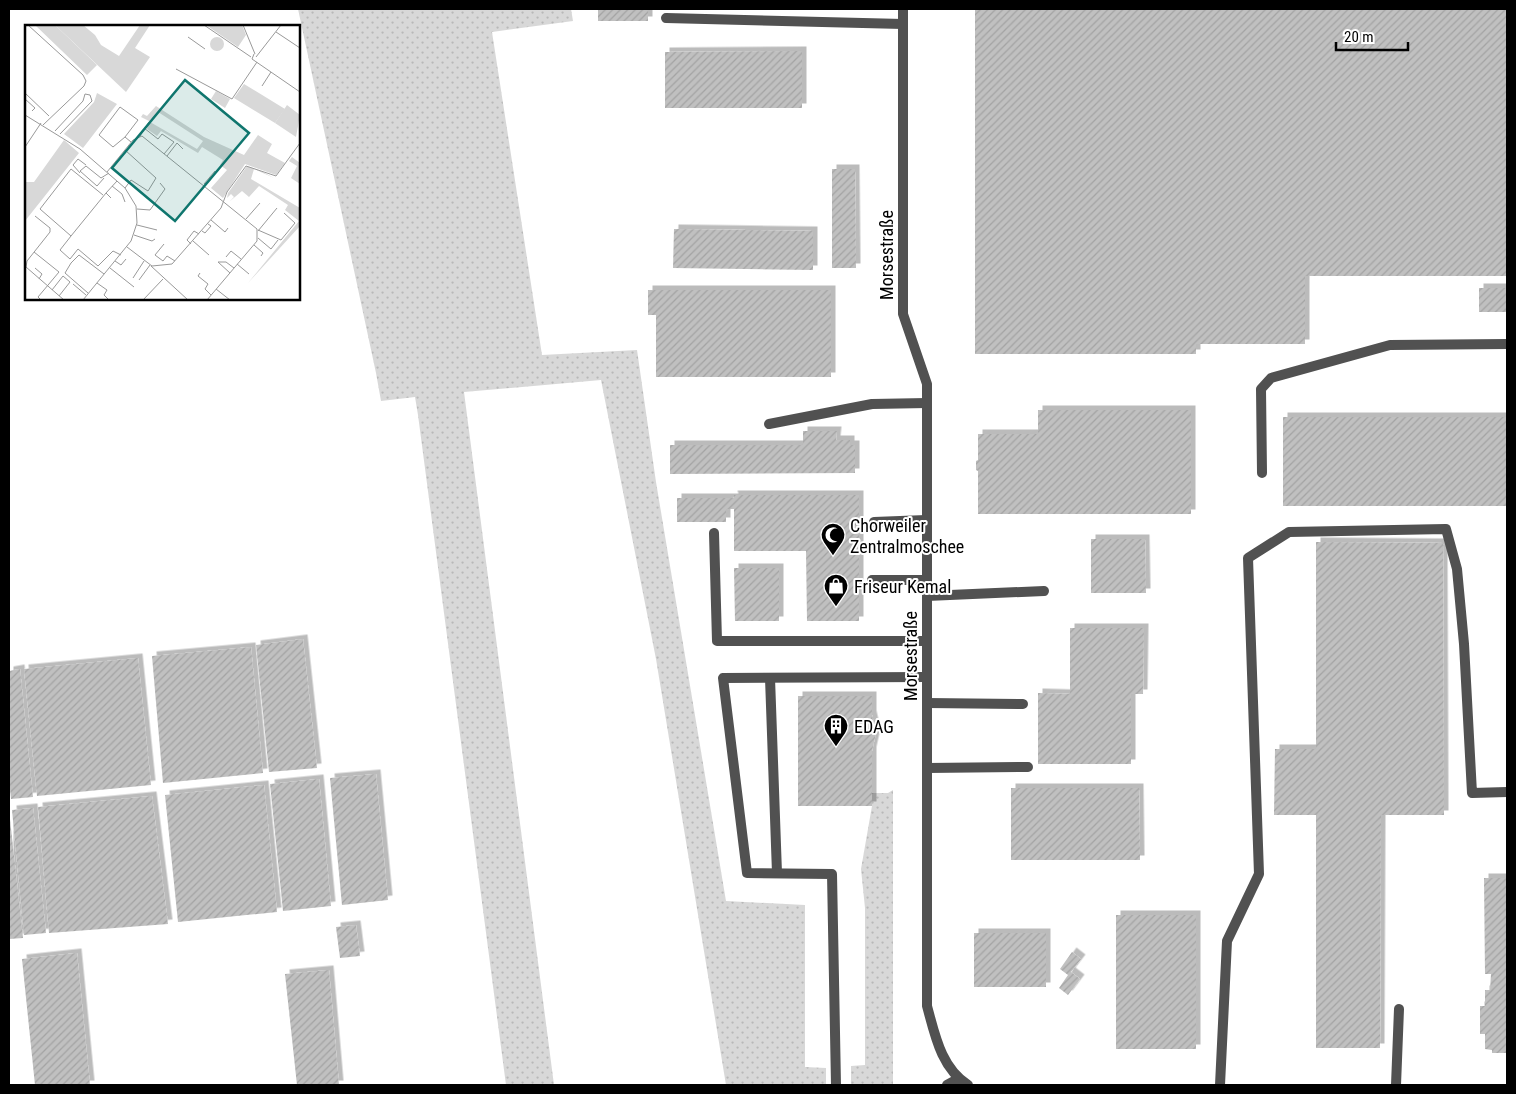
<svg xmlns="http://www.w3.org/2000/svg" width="1516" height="1094" font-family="'Roboto Condensed',sans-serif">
<defs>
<pattern id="grass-dots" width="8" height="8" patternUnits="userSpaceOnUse" patternTransform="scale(1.25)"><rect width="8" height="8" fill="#d8d8d8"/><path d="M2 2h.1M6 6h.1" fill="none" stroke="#b8b8b8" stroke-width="1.8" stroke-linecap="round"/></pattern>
<pattern id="building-hatch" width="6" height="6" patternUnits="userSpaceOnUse" patternTransform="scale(1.25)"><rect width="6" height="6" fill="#c0c0c0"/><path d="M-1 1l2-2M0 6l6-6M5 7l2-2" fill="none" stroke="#a3a3a3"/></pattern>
<filter id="shadow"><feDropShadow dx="4.5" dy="-4.5" stdDeviation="0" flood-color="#0004"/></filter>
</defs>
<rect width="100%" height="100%" fill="#fff"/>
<g fill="url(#grass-dots)">
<polygon points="298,9 571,9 573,21 492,32 542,355 637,350 656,482 726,901 805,905 805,1067 826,1068 826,1085 726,1085 656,659 601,380 464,392 554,1085 506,1085 418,415 415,397 381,401 376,373"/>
<polygon points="893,790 893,1085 851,1085 851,1066 865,1065 865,908 861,869 872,806 872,793 888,793"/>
</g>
<g fill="url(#building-hatch)" filter="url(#shadow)">
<rect x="598" y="9" width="50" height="12"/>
<polygon points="975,9 1507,9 1507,276 1305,276 1305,344 1196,344 1196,354 975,354"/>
<polygon points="802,51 802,108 665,108 665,52"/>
<polygon points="832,169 855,169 856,268 832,268"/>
<polygon points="674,229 813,231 813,270 673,268"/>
<rect x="1479" y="288" width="28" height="24"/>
<polygon points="648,290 831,290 831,377 656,377 656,315 648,315"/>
<polygon points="1038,410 1191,410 1191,514 978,514 978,471 976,470 976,461 978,460 978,434 1038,434"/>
<rect x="1283" y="417" width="224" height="89"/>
<polygon points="803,431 837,431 836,440 850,440 850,445 855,445 855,473 670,474 670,445 803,445"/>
<polygon points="733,495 859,495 859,621 807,621 806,551 734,551 734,509 726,509 726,522 677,522 677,498 734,498"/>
<polygon points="1091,539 1145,539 1146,593 1091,593"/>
<polygon points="1316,542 1443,543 1444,815 1381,815 1380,1048 1316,1048 1316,815 1274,815 1275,749 1316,749"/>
<polygon points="734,568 779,568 779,621 735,621"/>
<polygon points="1070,628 1144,628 1143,694 1131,694 1131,764 1038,764 1038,693 1070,694"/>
<polygon points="303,639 317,768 269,772 256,645"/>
<polygon points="251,647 263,773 163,783 152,656"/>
<polygon points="138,658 151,785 37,796 24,669"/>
<polygon points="20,669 33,797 11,799 9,780 9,671"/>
<polygon points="798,696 872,696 872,715 876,733 872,751 872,806 798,806"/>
<polygon points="376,774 388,900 342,905 330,778"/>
<polygon points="319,779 331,906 283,911 270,784"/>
<polygon points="264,785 277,912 178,922 165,795"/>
<polygon points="1011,788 1139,788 1140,860 1011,860"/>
<polygon points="152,796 168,924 49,933 38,807"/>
<polygon points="33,808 46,933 24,935 12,810"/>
<polygon points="9,819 10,819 23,938 9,939"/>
<polygon points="1484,878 1507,878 1507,1053 1492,1053 1492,1050 1485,1049 1485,1034 1480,1034 1480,1006 1485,1006 1485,990 1490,990 1491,974 1485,974"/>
<rect x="1116" y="915" width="80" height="134"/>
<polygon points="356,925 360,956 340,958 336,927"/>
<rect x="974" y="933" width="72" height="54"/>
<polygon points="1072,952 1081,959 1071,972 1080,979 1068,995 1059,988 1068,975 1060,969"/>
<polygon points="77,953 90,1085 35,1085 22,959"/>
<polygon points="329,970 339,1085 297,1085 285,974"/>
</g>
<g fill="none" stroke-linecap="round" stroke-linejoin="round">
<g stroke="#515151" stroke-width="10">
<polyline points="666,18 903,24"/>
<polyline points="769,424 872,404 927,403"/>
<polyline points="1262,473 1261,389 1271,378 1390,345 1507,344"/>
<polyline points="874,522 926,520"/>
<polyline points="714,533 717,641 927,641"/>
<polyline points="872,580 927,580"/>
<polyline points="927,596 1044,591"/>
<polyline points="770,678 777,873"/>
<polyline points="927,703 1023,704"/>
<polyline points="927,768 1028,767"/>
<polyline points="836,1085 832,874 747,873 723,678 927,677"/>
<polyline points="947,1085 958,1079"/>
<polyline points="1220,1085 1227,941 1259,874 1248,558 1289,532 1446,529 1457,569 1464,644 1472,793 1507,792"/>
<polyline points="1396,1085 1399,1009"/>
</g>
<path stroke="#515151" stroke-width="10" d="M903,9V314L927,384V1006C935,1035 941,1068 968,1085"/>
</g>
<defs>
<symbol id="mosque-pin" viewBox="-11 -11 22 30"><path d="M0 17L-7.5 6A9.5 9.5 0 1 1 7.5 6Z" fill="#000" stroke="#fff"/><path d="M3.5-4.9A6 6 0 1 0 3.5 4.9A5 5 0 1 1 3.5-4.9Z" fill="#fff"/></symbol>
<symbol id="shop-pin" viewBox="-11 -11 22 30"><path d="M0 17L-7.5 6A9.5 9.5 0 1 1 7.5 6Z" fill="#000" stroke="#fff"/><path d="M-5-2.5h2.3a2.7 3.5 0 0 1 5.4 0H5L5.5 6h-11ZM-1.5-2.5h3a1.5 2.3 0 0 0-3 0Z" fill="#fff"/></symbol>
<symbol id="building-pin" viewBox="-11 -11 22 30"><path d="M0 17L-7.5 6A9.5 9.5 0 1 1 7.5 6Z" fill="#000" stroke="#fff"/><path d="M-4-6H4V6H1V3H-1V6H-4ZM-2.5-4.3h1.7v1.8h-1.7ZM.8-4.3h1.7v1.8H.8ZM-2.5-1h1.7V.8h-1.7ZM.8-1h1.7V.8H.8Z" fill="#fff"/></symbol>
</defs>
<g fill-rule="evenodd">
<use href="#mosque-pin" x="819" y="521" width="28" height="38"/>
<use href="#shop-pin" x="822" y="572" width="28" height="38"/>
<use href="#building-pin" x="822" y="712" width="28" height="38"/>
</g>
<g text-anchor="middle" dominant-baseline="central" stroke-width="4" stroke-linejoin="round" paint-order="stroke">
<g font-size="18" fill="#000" stroke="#fff">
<text transform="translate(886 255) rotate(-90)">Morsestraße</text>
<text transform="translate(910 656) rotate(-90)">Morsestraße</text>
</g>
<g font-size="18" fill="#000" stroke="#fff" text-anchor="start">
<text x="850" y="525">Chorweiler<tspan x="850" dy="21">Zentralmoschee</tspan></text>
<text x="854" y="586">Friseur Kemal</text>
<text x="854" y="726">EDAG</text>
</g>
</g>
<g transform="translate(25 25)">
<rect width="275" height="275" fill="#fff"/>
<path d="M10,0H30L72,40L62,50ZM181,0H217L221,10L213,22ZM185 19a7 7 0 1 1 14 0a7 7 0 1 1-14 0ZM219,59L260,84L250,98L209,73ZM72,68L92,79L58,123L39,109L69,77ZM131,81L179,112L219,130L233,110L247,119L242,128L260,138L251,150L220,139L198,173L186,163L202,145L195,140L198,135L177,122L173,128L136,106L132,111L122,104L124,96L116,92L118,89L122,91ZM133,87L178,116L172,124L125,97ZM39,115L54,128L0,196V157H9ZM267,132L275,138V159L266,153L272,141L264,136ZM222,141L236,146L249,153L229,144L226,154L275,183V201L223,258L274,196L260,185L263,180L234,161L224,172L217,166L204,177L209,172L206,169L202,173L203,168Z" fill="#d8d8d8" fill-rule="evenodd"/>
<path d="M30,0H58L70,10L76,20L94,31L115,0H125L110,23L125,32L101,67Z" fill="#d8d8d8"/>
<path d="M191,66L205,74L200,83L186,74ZM262,80L275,90L271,112L250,98Z" fill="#d8d8d8"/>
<path fill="none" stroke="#999" stroke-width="1" d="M3,0L58,50L61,56L59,61L18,100M179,0L226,32M218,0L230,29M251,7L275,23M163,12L180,24M229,29L227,34L275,67M231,32L256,0M151,44L207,74L232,37M237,61L246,47M0,68L24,91M0,74L10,83L7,86M0,90L55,124L100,163L111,181L112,198L106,216L58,275M119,103L133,114L137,109L149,117L139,129M30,106L58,76L60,69L65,70L67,76L35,109M115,111L124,97M100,112L113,95L95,82L74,110L88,122L100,112L106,117M0,122L16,98M100,125L131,153L123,166L106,155L100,163M142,131L152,118L158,124M82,147L108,115L117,111L232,204V216L182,275M55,148L48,140L53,134L61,140M79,153L72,161L55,146L61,141L76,153L84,148M179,159L190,146M87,161L97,169L100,177M78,170L46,144L15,184L46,211L81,168M86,173L81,168L92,156M112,184L125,185L140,164L135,158M10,191L25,203V207L2,236L1,242L39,275M221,194L235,178M186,195L200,207L203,203M112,200L132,205M233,205L256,215L270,198L259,188M177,206L180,208L186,201L183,199M233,206L252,183M109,210L127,216L130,214M46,211L35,225L45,234L53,224L73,241L88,226L96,230M233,213L246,224L253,215M168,216L184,230M139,219L130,230L138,236L142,231L150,236M166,219L162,215L169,206L174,209M229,220L238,228L236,231M102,222L127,241L147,239L196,183L202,167L221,141L251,151L275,118M9,227L34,247L13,272L16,275M201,232L206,226L216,234M90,236L96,240L101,234M212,239L224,249M126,241L163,275M10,243L17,249L14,254M85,243L109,262M175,248L173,251L183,259L180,264L186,270M205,248L193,237H201L209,243M108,253L119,236M114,255L125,240M72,258L82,265L79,270L83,274M48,259L61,270M191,264L205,275M27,265L38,251L45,257L34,271M63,268L40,248L46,238L54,230L79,249M118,275L138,254"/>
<path fill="#0f766e" fill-opacity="0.15" stroke="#0f766e" stroke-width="2.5" d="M160,55L224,108L150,196L87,143Z"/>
<rect width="275" height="275" fill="none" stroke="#000" stroke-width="2.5"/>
</g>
<rect width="1516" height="1094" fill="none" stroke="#000000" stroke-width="20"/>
<path d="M1336 42v8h72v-8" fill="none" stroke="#000000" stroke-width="2.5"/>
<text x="1344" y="42" font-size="15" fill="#000000" stroke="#ffffff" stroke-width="4" paint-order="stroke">20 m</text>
</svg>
